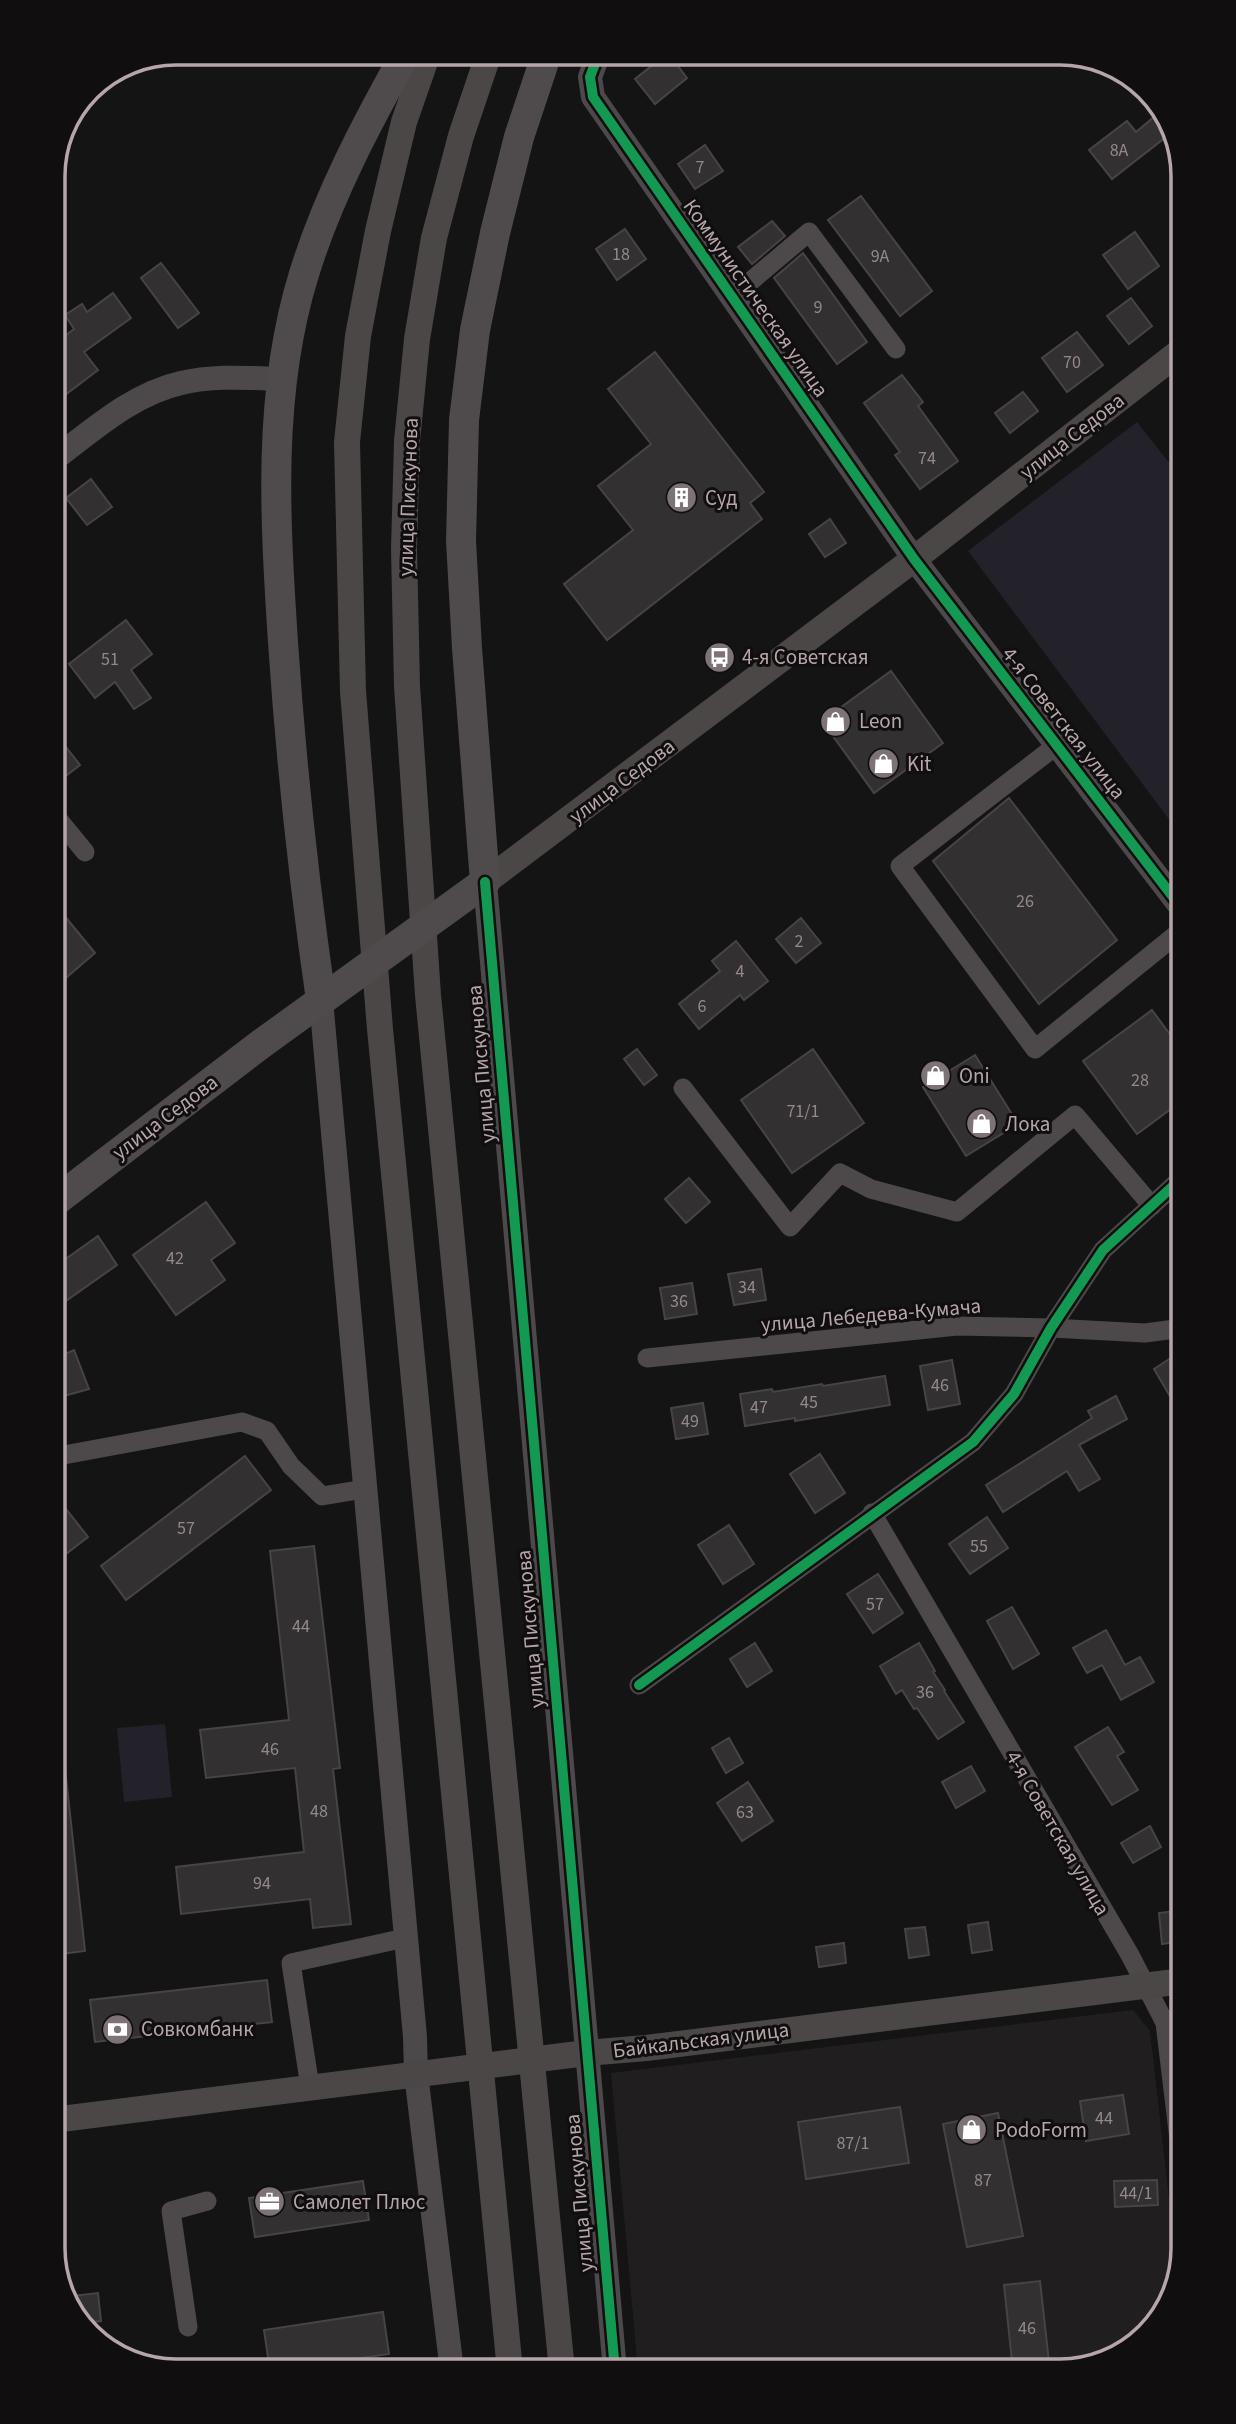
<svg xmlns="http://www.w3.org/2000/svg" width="1236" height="2424" font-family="'Source Sans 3',sans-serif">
<rect width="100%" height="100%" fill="#141414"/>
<polygon fill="#201e1e" points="1133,2010 1150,2031 1177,2270 1163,2317 1107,2362 1061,2371 638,2371 611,2073"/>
<g fill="#23212a">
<polygon points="1137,422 1183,480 1183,838 968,551"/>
<polygon points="165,1724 172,1797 124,1802 117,1728"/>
</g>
<g fill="#323030" stroke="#484344" stroke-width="2">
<polygon points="668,53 687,78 655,104 635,79"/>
<polygon points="1161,111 1175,130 1112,179 1089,150 1127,121 1136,132"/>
<polygon points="705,145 723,171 695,189 678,164"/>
<polygon points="861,196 932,291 900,316 828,220"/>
<polygon points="772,221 785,236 752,264 738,247"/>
<polygon points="625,229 646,259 617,280 596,249"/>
<polygon points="1135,232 1159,266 1128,289 1103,255"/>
<polygon points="803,253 867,342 837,364 774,278"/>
<polygon points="161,263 199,313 178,328 141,278"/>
<polygon points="113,293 131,318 84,352 98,370 65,395 53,379 53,345 74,329 65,315 82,304 87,312"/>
<polygon points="1131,298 1152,326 1129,344 1107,316"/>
<polygon points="1077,332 1103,365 1067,392 1042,358"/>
<polygon points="655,352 764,492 750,503 762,519 607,640 564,584 633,530 598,486 651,444 608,389"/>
<polygon points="902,375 923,402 918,406 958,461 920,489 895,455 900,452 864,403"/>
<polygon points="1023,392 1038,411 1010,433 995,413"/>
<polygon points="91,479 112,507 87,525 66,498"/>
<polygon points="830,519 846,543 825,557 809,534"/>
<polygon points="126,620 152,654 131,670 151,698 134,709 115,682 95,698 69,664"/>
<polygon points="891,671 943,743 874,793 822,721"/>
<polygon points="66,747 80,765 53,786 53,757"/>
<polygon points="1009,798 1117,940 1039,1004 933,861"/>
<polygon points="53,902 95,953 53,989"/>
<polygon points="801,918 821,943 796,963 776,939"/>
<polygon points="736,941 768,981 744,1000 740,995 699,1029 679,1004 720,971 712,961"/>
<polygon points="1152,1010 1183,1052 1183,1100 1137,1134 1083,1061"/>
<polygon points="637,1049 657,1075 644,1085 624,1059"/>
<polygon points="813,1049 864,1123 792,1173 741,1100"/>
<polygon points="975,1055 1018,1124 966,1156 923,1087"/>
<polygon points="689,1178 710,1202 686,1223 665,1199"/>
<polygon points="206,1202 235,1243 211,1260 225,1280 176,1315 133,1255"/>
<polygon points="98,1236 117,1265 53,1310 53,1268"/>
<polygon points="761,1269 766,1300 734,1305 728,1274"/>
<polygon points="692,1283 697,1314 665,1319 660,1288"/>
<polygon points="74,1350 89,1389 53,1399 53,1359"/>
<polygon points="1183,1350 1183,1418 1154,1369"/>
<polygon points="952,1360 960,1404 928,1410 920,1366"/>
<polygon points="885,1376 890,1405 795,1421 795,1418 745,1426 740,1394 772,1389 773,1392 822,1384 823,1386"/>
<polygon points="1116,1396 1127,1419 1079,1445 1100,1479 1079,1491 1067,1471 1003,1512 986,1485 1092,1418 1088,1411"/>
<polygon points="703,1403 708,1434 676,1439 671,1408"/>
<polygon points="820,1454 845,1493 815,1513 790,1474"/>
<polygon points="245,1456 271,1490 126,1600 101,1566"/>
<polygon points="63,1505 88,1537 53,1564 53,1514"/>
<polygon points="987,1517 1008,1548 970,1574 949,1544"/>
<polygon points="729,1525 754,1564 723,1584 698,1545"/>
<polygon points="314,1546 340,1768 333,1769 351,1924 313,1928 310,1899 181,1914 176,1867 304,1852 295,1768 206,1778 200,1730 289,1720 270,1551"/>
<polygon points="878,1574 903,1613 873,1633 847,1594"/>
<polygon points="1012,1607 1039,1654 1013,1669 987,1621"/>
<polygon points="1106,1630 1125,1665 1140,1657 1154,1682 1121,1700 1102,1665 1087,1673 1073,1648"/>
<polygon points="755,1643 772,1671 747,1687 730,1659"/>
<polygon points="919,1643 935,1671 933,1672 945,1690 944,1691 964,1722 938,1739 917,1708 914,1709 902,1690 896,1694 880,1666"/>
<polygon points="1108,1727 1124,1752 1117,1756 1138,1790 1112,1805 1075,1747"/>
<polygon points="729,1738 743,1763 726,1773 712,1748"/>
<polygon points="53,1759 64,1759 85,1951 53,1955"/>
<polygon points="971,1766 985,1791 956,1808 942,1782"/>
<polygon points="748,1782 773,1821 742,1841 717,1803"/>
<polygon points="1150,1826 1161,1847 1133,1863 1121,1843"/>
<polygon points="1183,1910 1183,1941 1162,1944 1159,1913"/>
<polygon points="988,1922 992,1950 972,1953 968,1925"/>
<polygon points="925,1927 929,1955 909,1958 905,1929"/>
<polygon points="844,1943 846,1963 819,1967 816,1947"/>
<polygon points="267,1980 272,2022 95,2042 90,2000"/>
<polygon points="1123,2095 1129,2134 1086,2141 1080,2101"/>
<polygon points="900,2107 909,2163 806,2179 798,2122"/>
<polygon points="998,2113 1023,2236 967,2247 943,2124"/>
<polygon points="1157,2180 1158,2205 1115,2207 1114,2181"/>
<polygon points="363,2181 369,2220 255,2237 249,2198"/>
<polygon points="1040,2281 1050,2371 1013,2371 1004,2285"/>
<polygon points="98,2293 101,2321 83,2323 63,2297"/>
<polygon points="383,2312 389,2354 270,2371 264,2330"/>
</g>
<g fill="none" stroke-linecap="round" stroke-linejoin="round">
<g stroke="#4d4849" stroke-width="19">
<polyline points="732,297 809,232 896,349"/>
<polyline points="1057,745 900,866 1035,1049 1183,929"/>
<polyline points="53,813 85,852"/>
<polyline points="683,1088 790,1227 840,1173 871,1189 957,1212 1075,1115 1152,1206"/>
<polyline points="647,1358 957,1326 1051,1328 1145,1333 1183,1328"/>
<polyline points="53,1457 242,1422 267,1431 291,1466 322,1496 364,1489"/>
<polyline points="872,1513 1130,1955 1165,2023 1183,2173"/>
<polyline points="639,1685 973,1442 1014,1394 1051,1328 1103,1250 1183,1177"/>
<polyline points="310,2087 291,1963 405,1938"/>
<polyline points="188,2327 171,2211 207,2201"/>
<polyline points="419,2371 451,2367"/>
</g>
<g stroke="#4d4849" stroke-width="24">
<polyline points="599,53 590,77 593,97 914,559 1183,910"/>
<path d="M53,460C92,431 132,394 181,383C214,375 249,378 283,379"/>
<polyline points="485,882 615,2371"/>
<polyline points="321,1000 415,2037 416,2074 452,2371"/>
</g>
<g stroke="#4b4747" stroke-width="26">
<polyline points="428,53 404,122 378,231 358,336 347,442 353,691 380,1029 510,2371"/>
<polyline points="489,53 461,136 434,238 417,339 407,441 404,549 407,686 428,995 562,2371"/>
<polyline points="485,882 914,559 1183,349"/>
<polyline points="53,2120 586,2053 646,2048 1183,1981"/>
</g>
<g stroke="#4f4a4c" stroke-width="30">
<path d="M321,1000C304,882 291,762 283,642C275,519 267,393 304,274C328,196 367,123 406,53"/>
<polyline points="53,1203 261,1044 485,882 467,648 461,541 464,420 475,330 495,233 519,137 547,53"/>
</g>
<defs>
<g id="cycleway">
<polyline points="599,53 590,77 593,97 914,559 1183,910"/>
<polyline points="485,882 615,2371"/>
<polyline points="639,1685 973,1442 1014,1394 1051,1328 1103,1250 1183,1177"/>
</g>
</defs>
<use href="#cycleway" stroke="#100e0e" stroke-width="15"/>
<use href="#cycleway" stroke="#139951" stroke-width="10"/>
</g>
<defs>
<symbol id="building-disc" viewBox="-11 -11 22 22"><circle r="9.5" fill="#7d7275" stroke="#100e0e"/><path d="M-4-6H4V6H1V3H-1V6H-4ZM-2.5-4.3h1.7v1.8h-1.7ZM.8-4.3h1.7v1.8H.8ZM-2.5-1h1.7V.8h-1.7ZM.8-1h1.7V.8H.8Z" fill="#fff"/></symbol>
<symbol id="bus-disc" viewBox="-11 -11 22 22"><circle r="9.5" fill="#7d7275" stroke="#100e0e"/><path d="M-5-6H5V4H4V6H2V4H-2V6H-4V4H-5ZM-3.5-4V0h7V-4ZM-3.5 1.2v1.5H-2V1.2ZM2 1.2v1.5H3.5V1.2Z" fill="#fff"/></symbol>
<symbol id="shop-disc" viewBox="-11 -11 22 22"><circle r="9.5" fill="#7d7275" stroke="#100e0e"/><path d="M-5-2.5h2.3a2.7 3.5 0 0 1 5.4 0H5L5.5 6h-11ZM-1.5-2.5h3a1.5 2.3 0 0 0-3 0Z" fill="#fff"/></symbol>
<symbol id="bank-disc" viewBox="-11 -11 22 22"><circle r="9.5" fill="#7d7275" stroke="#100e0e"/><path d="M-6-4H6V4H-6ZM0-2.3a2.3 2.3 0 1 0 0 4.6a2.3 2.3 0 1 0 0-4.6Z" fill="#fff"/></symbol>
<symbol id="office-disc" viewBox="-11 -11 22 22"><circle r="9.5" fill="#7d7275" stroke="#100e0e"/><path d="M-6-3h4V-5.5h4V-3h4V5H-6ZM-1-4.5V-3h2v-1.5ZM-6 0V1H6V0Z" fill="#fff"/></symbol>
</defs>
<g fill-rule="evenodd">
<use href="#building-disc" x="664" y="480" width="35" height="35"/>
<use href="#bus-disc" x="702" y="640" width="35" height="35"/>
<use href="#shop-disc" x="818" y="704" width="35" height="35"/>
<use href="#shop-disc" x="866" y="746" width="35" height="35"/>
<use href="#shop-disc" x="918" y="1058" width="35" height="35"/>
<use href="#shop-disc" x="964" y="1106" width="35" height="35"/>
<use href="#bank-disc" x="100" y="2012" width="35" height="35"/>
<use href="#shop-disc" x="954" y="2112" width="35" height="35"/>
<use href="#office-disc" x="252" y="2184" width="35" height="35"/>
</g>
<g text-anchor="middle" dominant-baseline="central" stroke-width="6" stroke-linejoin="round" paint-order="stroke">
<g font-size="18" fill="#95888b">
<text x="1119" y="150">8А</text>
<text x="700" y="167">7</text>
<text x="621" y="254">18</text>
<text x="880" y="256">9А</text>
<text x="818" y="307">9</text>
<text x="1072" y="362">70</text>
<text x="927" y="458">74</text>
<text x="110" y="659">51</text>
<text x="1025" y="901">26</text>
<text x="799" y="941">2</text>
<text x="740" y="971">4</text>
<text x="702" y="1006">6</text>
<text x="1140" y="1080">28</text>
<text x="803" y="1111">71/1</text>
<text x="175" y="1258">42</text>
<text x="747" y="1287">34</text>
<text x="679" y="1301">36</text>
<text x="940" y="1385">46</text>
<text x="809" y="1402">45</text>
<text x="759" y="1407">47</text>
<text x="690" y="1421">49</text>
<text x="186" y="1528">57</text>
<text x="979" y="1546">55</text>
<text x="875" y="1604">57</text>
<text x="301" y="1626">44</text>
<text x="925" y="1692">36</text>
<text x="270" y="1749">46</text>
<text x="319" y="1811">48</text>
<text x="745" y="1812">63</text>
<text x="262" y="1883">94</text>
<text x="1104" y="2118">44</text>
<text x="853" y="2143">87/1</text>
<text x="983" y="2180">87</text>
<text x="1136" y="2193">44/1</text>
<text x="1027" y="2328">46</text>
</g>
<g font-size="21" fill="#b6a5a9" stroke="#100e0e">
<text transform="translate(756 298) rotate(55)">Коммунистическая улица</text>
<text transform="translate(1072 436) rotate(-38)">улица Седова</text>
<text transform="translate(408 497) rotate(-88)">улица Пискунова</text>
<text transform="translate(1064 723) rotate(52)">4-я Советская улица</text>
<text transform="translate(622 781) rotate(-37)">улица Седова</text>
<text transform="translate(481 1064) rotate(-95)">улица Пискунова</text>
<text transform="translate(165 1117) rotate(-37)">улица Седова</text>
<text transform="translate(871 1315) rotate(-5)">улица Лебедева-Кумача</text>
<text transform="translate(530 1629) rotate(-95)">улица Пискунова</text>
<text transform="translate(1058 1833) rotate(60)">4-я Советская улица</text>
<text transform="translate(701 2040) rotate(-7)">Байкальская улица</text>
<text transform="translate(579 2193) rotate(-95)">улица Пискунова</text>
</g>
<g font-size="21" fill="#b6a5a9" stroke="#100e0e" text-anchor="start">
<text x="705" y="498">Суд</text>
<text x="742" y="657">4-я Советская</text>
<text x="859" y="721">Leon</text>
<text x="907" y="764">Kit</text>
<text x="959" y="1076">Oni</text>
<text x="1005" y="1124">Лока</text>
<text x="141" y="2029">Совкомбанк</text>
<text x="995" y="2130">PodoForm</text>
<text x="293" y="2202">Самолет Плюс</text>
</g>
</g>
<path d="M0 0H1236V2424H0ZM176 65H1060A111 111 0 0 1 1171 176V2248A111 111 0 0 1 1060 2359H176A111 111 0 0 1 65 2248V176A111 111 0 0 1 176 65Z" fill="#100e0e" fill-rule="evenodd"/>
<path fill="none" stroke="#b6a5a9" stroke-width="3.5" d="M176 65H1060A111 111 0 0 1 1171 176V2248A111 111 0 0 1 1060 2359H176A111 111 0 0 1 65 2248V176A111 111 0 0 1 176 65Z"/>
</svg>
